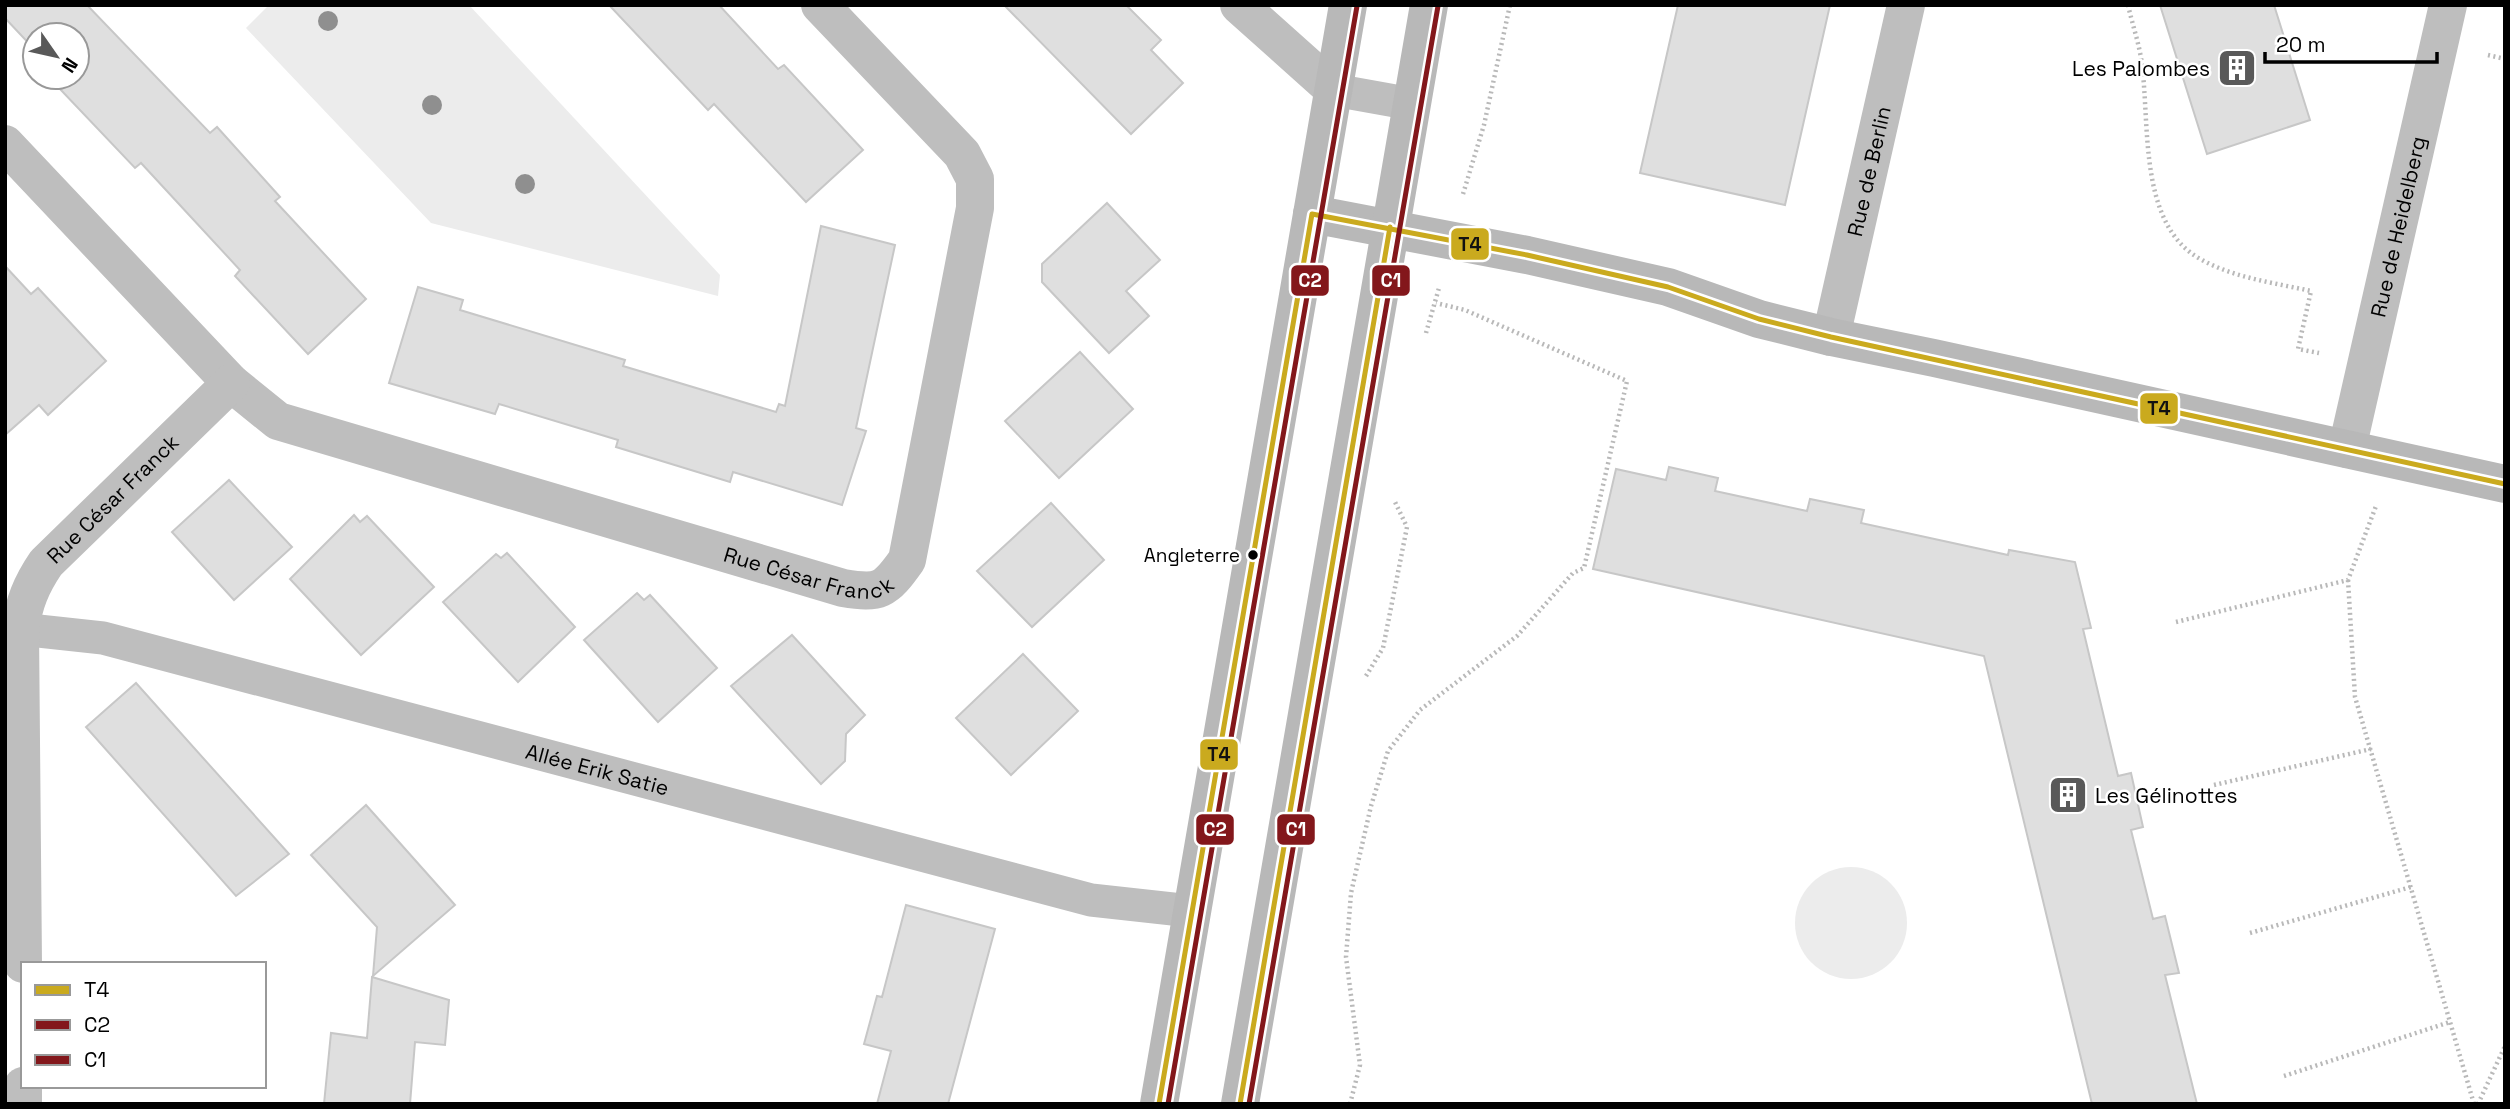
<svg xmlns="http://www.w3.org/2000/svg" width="2510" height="1109" font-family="'Space Grotesk',sans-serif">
	<rect width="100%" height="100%" fill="#fff"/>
	<!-- green -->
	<g fill="#ececec">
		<polygon points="269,5 469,5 720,275 718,296 431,223 246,28"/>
		<circle cx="1851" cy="923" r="56"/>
	</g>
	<!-- building -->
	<g fill="#dfdfdf" stroke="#c7c7c7" stroke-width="2">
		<polygon points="5,5 87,5 210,133 217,127 280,197 275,201 366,299 308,354 235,276 240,270 190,216 141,163 135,168 59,88 65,82 60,77 77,77 77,35 35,35 35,50 5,18"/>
		<polygon points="609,5 719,5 778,69 784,65 863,150 806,202 714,104 708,110"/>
		<polygon points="1004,5 1126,5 1161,40 1151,50 1183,83 1131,134"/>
		<polygon points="1678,5 1830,5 1785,205 1640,173"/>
		<polygon points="2160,5 2274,5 2310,120 2207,154"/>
		<polygon points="1107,203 1160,260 1126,291 1149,316 1109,353 1042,282 1042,264"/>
		<polygon points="821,226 895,245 856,428 866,431 842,505 733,472 730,482 616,447 618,440 499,404 495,414 389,383 418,287 463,300 460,310 625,360 623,366 776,412 779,404 785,406"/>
		<polygon points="5,266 31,294 38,288 106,361 48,415 39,405 5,435"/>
		<polygon points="1080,352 1133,409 1059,478 1005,421"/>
		<polygon points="1669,467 1718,478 1715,491 1807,511 1810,499 1864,510 1861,523 2008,555 2009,550 2075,562 2091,628 2083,629 2118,776 2131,773 2143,827 2131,830 2153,919 2165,916 2179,973 2165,975 2197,1104 2092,1104 1984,656 1593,569 1616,469 1666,480"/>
		<polygon points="229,480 292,547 234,600 172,532"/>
		<polygon points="1051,503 1104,560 1032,627 977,571"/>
		<polygon points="354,515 360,522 367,516 434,587 361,655 290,579"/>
		<polygon points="507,553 575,627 518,682 443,602 496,554 501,558"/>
		<polygon points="637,593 644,600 650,595 717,668 658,722 584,640"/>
		<polygon points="792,635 865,715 846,734 845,761 821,784 731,686"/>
		<polygon points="1023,654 1078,711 1011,775 956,718"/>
		<polygon points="136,683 289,854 236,896 86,727"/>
		<polygon points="366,805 455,905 373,976 377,927 311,855"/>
		<polygon points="906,905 995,929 948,1104 877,1104 891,1051 864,1044 877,996 882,997"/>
		<polygon points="372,977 449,1000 445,1045 415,1042 410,1104 324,1104 331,1033 367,1038"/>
	</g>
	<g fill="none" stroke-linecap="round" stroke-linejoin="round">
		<!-- path -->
		<g stroke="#b9b9b9" stroke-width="4.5" stroke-dasharray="2 3.5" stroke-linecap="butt">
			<path d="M2128,5C2132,23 2138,40 2141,58C2151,120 2136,225 2202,260C2235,278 2275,283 2311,291L2298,349L2319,353"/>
			<polyline points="2488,55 2505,59"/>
			<polyline points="1463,194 1484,125 1510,5"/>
			<polyline points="1426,333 1439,288"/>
			<polyline points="2348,580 2355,697 2474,1104"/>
			<polyline points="2176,622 2348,580 2376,506"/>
			<polyline points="1366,676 1383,648 1407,527 1395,502"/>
			<polyline points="2214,785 2371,749"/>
			<polyline points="2250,933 2411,887"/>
			<polyline points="2284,1076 2450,1022"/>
			<polyline points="1350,1104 1360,1065 1346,957 1351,893 1371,806 1388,751 1420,710 1517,636 1573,573 1584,568 1627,381 1465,310 1436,303"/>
			<polyline points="2478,1104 2505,1046"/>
		</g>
		<!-- lane -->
		<g stroke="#bebebe" stroke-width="33">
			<polyline points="1334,90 1412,104"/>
			<path id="s1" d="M20,629L103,638L1091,900L1191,911"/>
		</g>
		<!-- street -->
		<g stroke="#bebebe" stroke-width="38">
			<polyline points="1239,5 1334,90"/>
			<path id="s2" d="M5,144L231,383L278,421L843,588C880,594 885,591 907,560L975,208V179L962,154L820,5"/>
			<path id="s3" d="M1831,337L1906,5"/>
			<path id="s4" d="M2347,449L2448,5"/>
			<path id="s5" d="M23,964L20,629C24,603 31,585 46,563L231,383"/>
			<polyline points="23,1086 23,1104"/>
		</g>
		<!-- secondary -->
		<g stroke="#b8b8b8" stroke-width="38">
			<polyline points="1312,214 1527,255 1668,287 1759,319 1831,337 1934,358 2505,484"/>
			<polyline points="1159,1104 1348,5"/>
			<polyline points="1240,1104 1429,5"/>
		</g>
		<!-- bus-1 casing -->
		<g stroke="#fff" stroke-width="10">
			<g id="bus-1">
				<polyline points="1159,1104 1312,214 1527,255 1668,287 1759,319 1831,337 2505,484"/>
				<polyline points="1240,1104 1390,227"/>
			</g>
		</g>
		<!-- bus-2 casing -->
		<g stroke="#fff" stroke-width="10">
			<polyline id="bus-2" points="1168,1104 1357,6"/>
		</g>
		<!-- bus-3 casing -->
		<g stroke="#fff" stroke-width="10">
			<polyline id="bus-3" points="1249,1104 1438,6"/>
		</g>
		<!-- bus-1 -->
		<use href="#bus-1" stroke="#caaa1e" stroke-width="5"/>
		<!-- bus-2 -->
		<use href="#bus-2" stroke="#83171b" stroke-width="5"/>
		<!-- bus-3 -->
		<use href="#bus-3" stroke="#83171b" stroke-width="5"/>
	</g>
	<!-- trees -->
	<g fill="#8f8f8f">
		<circle cx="328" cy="21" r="10"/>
		<circle cx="432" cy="105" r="10"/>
		<circle cx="525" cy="184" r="10"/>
	</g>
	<!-- icons -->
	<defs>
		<g id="building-square" transform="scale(2.0125)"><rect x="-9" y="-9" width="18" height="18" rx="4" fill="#595959" stroke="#fff"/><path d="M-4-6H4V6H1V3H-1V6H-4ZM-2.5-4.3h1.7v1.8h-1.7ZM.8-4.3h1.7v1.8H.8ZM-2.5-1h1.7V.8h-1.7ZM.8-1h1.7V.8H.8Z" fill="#fff"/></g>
	</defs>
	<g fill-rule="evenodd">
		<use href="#building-square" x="2237" y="68"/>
		<use href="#building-square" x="2068" y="795"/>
	</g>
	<!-- markers -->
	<circle fill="#000" stroke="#fff" stroke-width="2.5" cx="1253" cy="555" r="6"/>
	<g text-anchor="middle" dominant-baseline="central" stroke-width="5" stroke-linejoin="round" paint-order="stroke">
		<!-- bus labels -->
		<g font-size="19" fill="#000" stroke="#fff" text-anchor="end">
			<text x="1240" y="555">Angleterre</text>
		</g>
		<!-- poi labels -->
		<g font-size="21" fill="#000" stroke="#fff" text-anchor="end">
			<text x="2210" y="68">Les Palombes</text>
			<text x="2095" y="795" text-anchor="start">Les Gélinottes</text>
		</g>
		<!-- street labels -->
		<g font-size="21" fill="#000" stroke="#fff">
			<text stroke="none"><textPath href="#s3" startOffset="170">Rue de Berlin</textPath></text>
			<text stroke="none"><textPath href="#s4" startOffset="228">Rue de Heidelberg</textPath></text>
			<text stroke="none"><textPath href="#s5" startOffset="499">Rue César Franck</textPath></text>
			<text stroke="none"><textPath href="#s2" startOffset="942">Rue César Franck</textPath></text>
			<text stroke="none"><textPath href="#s1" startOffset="595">Allée Erik Satie</textPath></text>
		</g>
	</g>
	<g stroke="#fff" stroke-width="2.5">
		<rect x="1450" y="227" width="40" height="34" rx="7" fill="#caaa1e"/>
		<rect x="1290" y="264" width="40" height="33" rx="7" fill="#83171b"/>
		<rect x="1371" y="264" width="40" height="33" rx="7" fill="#83171b"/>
		<rect x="2139" y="392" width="40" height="33" rx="7" fill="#caaa1e"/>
		<rect x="1199" y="738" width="40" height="33" rx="7" fill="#caaa1e"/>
		<rect x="1195" y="813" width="40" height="33" rx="7" fill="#83171b"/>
		<rect x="1276" y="813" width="40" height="33" rx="7" fill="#83171b"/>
	</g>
	<g font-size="19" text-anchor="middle" font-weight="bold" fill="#fff">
		<text x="1310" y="287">C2</text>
		<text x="1391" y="287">C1</text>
		<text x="1215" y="836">C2</text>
		<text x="1296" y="836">C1</text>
	</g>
	<g font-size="19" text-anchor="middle" font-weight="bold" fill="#111">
		<text x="1470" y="251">T4</text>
		<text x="2159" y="415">T4</text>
		<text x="1219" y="761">T4</text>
	</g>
	<!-- border -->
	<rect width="2510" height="1109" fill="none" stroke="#000000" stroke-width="14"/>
	<!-- legend -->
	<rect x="21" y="962" width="245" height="126" fill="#ffffff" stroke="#999999" stroke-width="2"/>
	<rect x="35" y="985" width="35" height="10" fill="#caaa1e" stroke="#999999" stroke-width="2"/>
	<text x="84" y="997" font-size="21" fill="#000000">T4</text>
	<rect x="35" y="1020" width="35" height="10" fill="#83171b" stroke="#999999" stroke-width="2"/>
	<text x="84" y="1032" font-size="21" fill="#000000">C2</text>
	<rect x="35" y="1055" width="35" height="10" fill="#83171b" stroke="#999999" stroke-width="2"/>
	<text x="84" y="1067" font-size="21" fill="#000000">C1</text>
	<!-- north arrow -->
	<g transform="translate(56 56) rotate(124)"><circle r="33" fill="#ffffff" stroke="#999999" stroke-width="2"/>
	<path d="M0-5L12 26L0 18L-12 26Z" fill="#595959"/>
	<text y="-10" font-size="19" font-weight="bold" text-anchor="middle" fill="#000000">N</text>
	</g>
	<!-- scale -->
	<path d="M2265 52v10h172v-10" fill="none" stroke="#000000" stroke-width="3.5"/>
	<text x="2276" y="52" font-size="21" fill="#000000" stroke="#ffffff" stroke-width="5" paint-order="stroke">20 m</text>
</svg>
